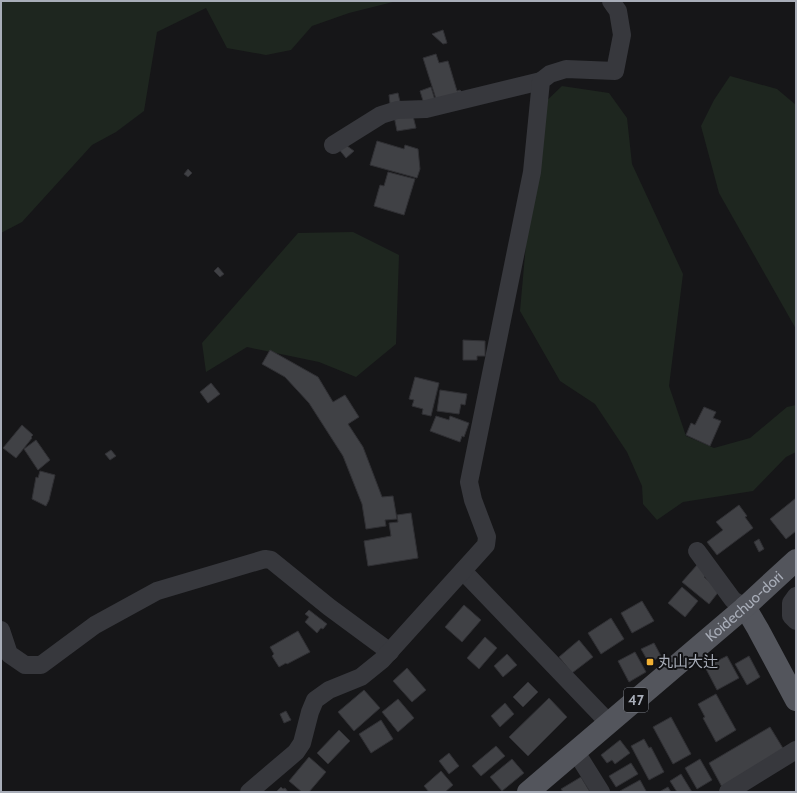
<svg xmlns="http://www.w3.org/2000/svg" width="797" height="793" font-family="Cabin,'Noto Sans JP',sans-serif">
	<rect width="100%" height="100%" fill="#161618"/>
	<!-- green -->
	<g fill="#1e261f">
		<polygon points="1,1 397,1 349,13 312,26 291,50 266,55 227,48 206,8 157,32 144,111 116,132 92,145 22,222 1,233"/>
		<polygon points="730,76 777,89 796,105 796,329 719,193 701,126 714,100"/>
		<polygon points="562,86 609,93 627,118 632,164 683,274 669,386 686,436 714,448 750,438 787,407 796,405 796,452 786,457 753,491 683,502 657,520 643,504 642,486 627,452 595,404 560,381 520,311 538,109"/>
		<polygon points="353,232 399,255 396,344 356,377 319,362 247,347 206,372 202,343 298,233"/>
	</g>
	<!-- building -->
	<g fill="#404145" stroke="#303034">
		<polygon points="443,30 447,43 443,44 432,34"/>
		<polygon points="436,54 439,63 448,61 457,91 460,90 465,95 437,102 423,58"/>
		<polygon points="431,87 435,100 424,104 420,91"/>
		<polygon points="398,93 400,102 390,104 389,95"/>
		<polygon points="412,112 416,128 397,131 394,116"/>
		<polygon points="377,141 404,149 405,145 418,149 420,169 417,178 370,165"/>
		<polygon points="343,143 354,151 346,158 338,148"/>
		<polygon points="188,169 192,173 188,177 184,174"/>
		<polygon points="388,172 415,179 404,215 374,206 380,185 384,186"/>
		<polygon points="218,267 224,274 220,277 214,271"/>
		<polygon points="463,340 485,341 485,356 477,356 477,360 463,360"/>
		<polygon points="270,350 318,377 333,402 345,395 359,417 348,424 363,447 382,497 393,496 397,519 385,520 386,526 366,529 362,504 343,456 309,403 285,377 262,364"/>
		<polygon points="415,377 439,383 431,416 422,414 423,409 412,406 414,400 409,399"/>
		<polygon points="211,383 220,394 208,403 200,392"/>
		<polygon points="440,390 467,394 465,405 461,404 459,414 437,411"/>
		<polygon points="704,407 716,412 713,418 721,421 710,446 686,435 691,423 695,425"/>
		<polygon points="436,416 449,420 450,416 469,423 464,437 462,436 460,442 430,431"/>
		<polygon points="22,425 33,435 31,437 32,438 16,458 3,448"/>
		<polygon points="36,440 50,460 38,470 24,449"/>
		<polygon points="111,450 116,456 110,460 105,454"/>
		<polygon points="40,471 55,475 49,500 46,506 32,499 36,477 38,478"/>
		<polygon points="796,498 796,531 786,539 770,519"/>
		<polygon points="739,505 747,516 745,517 753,528 717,555 707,542 723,530 716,522"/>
		<polygon points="411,513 418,558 368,566 364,541 391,536 389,523 398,522 397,515"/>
		<polygon points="759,539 764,549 759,552 754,542"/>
		<polygon points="697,565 707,574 704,577 720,590 709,604 682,582"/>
		<polygon points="682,587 698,601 685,617 668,603"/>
		<polygon points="642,601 654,621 632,633 621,613"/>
		<polygon points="464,605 481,620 462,642 445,627"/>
		<polygon points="309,610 327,624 323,629 321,628 317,633 305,622 309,617 305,614"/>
		<polygon points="611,618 624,639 601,654 588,633"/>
		<polygon points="298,631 310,652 287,664 286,663 279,667 272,656 274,654 270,647"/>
		<polygon points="485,637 497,648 479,669 467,658"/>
		<polygon points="579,640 593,657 572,673 559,657"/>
		<polygon points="654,643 661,656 649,663 641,649"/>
		<polygon points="635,652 646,672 629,682 618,661"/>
		<polygon points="507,654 517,665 503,677 494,666"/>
		<polygon points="727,656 739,678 717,690 705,667"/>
		<polygon points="749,656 760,677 747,685 735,664"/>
		<polygon points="407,668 426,690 412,702 393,681"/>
		<polygon points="528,682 538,692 523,707 513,697"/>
		<polygon points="364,690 380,708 354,731 338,712"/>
		<polygon points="716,694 736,730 716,742 703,718 705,717 698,704"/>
		<polygon points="549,698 567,717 528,756 509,737"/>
		<polygon points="398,699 414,718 398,732 382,712"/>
		<polygon points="505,703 514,714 500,727 491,716"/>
		<polygon points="286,711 291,720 284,723 280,714"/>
		<polygon points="671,717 691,754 673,764 653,727"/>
		<polygon points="381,720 393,739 371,753 359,734"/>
		<polygon points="770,727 784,750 722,787 709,763"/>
		<polygon points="339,730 350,741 328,764 317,753"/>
		<polygon points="644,739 649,748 651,747 664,772 649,780 631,746"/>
		<polygon points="620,740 630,753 615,764 612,760 607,763 601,755"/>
		<polygon points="496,746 505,756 481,776 472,766"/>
		<polygon points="449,753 459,766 449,774 439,761"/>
		<polygon points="309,757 326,772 309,792 302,792 289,781"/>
		<polygon points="512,759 524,773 502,791 490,777"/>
		<polygon points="700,759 712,780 697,789 685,768"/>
		<polygon points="631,763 638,774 616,787 609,776"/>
		<polygon points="441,771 453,785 445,792 429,792 424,786"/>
		<polygon points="681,774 692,792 677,792 670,781"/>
		<polygon points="581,777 590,792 563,792 561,789"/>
		<polygon points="640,780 646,791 643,792 621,792 620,791"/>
		<polygon points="281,787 283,789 285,788 288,792 278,792 277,791"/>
		<polygon points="668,787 671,792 659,792"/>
	</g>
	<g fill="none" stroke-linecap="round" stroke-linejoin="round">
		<!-- minor -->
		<g stroke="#37383d" stroke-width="18">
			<polyline points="333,145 381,115 397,110 426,109 541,81"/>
			<polyline points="697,551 733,600 745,607"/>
			<polyline points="463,571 609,723"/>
			<polyline points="796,596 791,603 791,616 796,621"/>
			<polyline points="1,630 9,654 25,665 41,665 95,625 157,591 265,559 271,560 329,607 390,652"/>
			<polyline points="576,752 601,792"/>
			<polyline points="249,792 296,752 302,743 310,712 315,700 329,690 361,677 382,660 486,545 487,537 473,500 469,482 532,172 541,81 550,74 566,69 615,71 622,35 618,11 611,1"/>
			<polyline points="728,792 796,750"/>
		</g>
		<!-- major -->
		<g stroke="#53555c" stroke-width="22">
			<polyline points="745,607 758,629 796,700"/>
			<path id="s1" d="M528,792L745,607L796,560"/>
		</g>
	</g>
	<!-- markers -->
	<rect fill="#f2b134" stroke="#111113" stroke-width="1.5" x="646" y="658" width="8" height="8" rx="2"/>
	<g text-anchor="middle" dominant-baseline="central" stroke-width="4" stroke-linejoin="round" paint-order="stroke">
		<!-- shield labels -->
		<rect fill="#111113" stroke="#7b7e86" stroke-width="1" x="624" y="688" width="24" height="24" rx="3"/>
		<g font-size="14" font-weight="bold" fill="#a8adb8">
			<text x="636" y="700">47</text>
		</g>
		<!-- street labels -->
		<g font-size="15" fill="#a8adb8" stroke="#111113">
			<text stroke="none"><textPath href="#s1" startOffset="285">Koidechuo-dori</textPath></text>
		</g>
		<!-- poi labels -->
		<g font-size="15" fill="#a8adb8" stroke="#111113" text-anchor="start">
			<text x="658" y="662">丸山大辻</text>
		</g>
	</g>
	<!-- border -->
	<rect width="797" height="793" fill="none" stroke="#a8adb8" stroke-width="4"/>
</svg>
